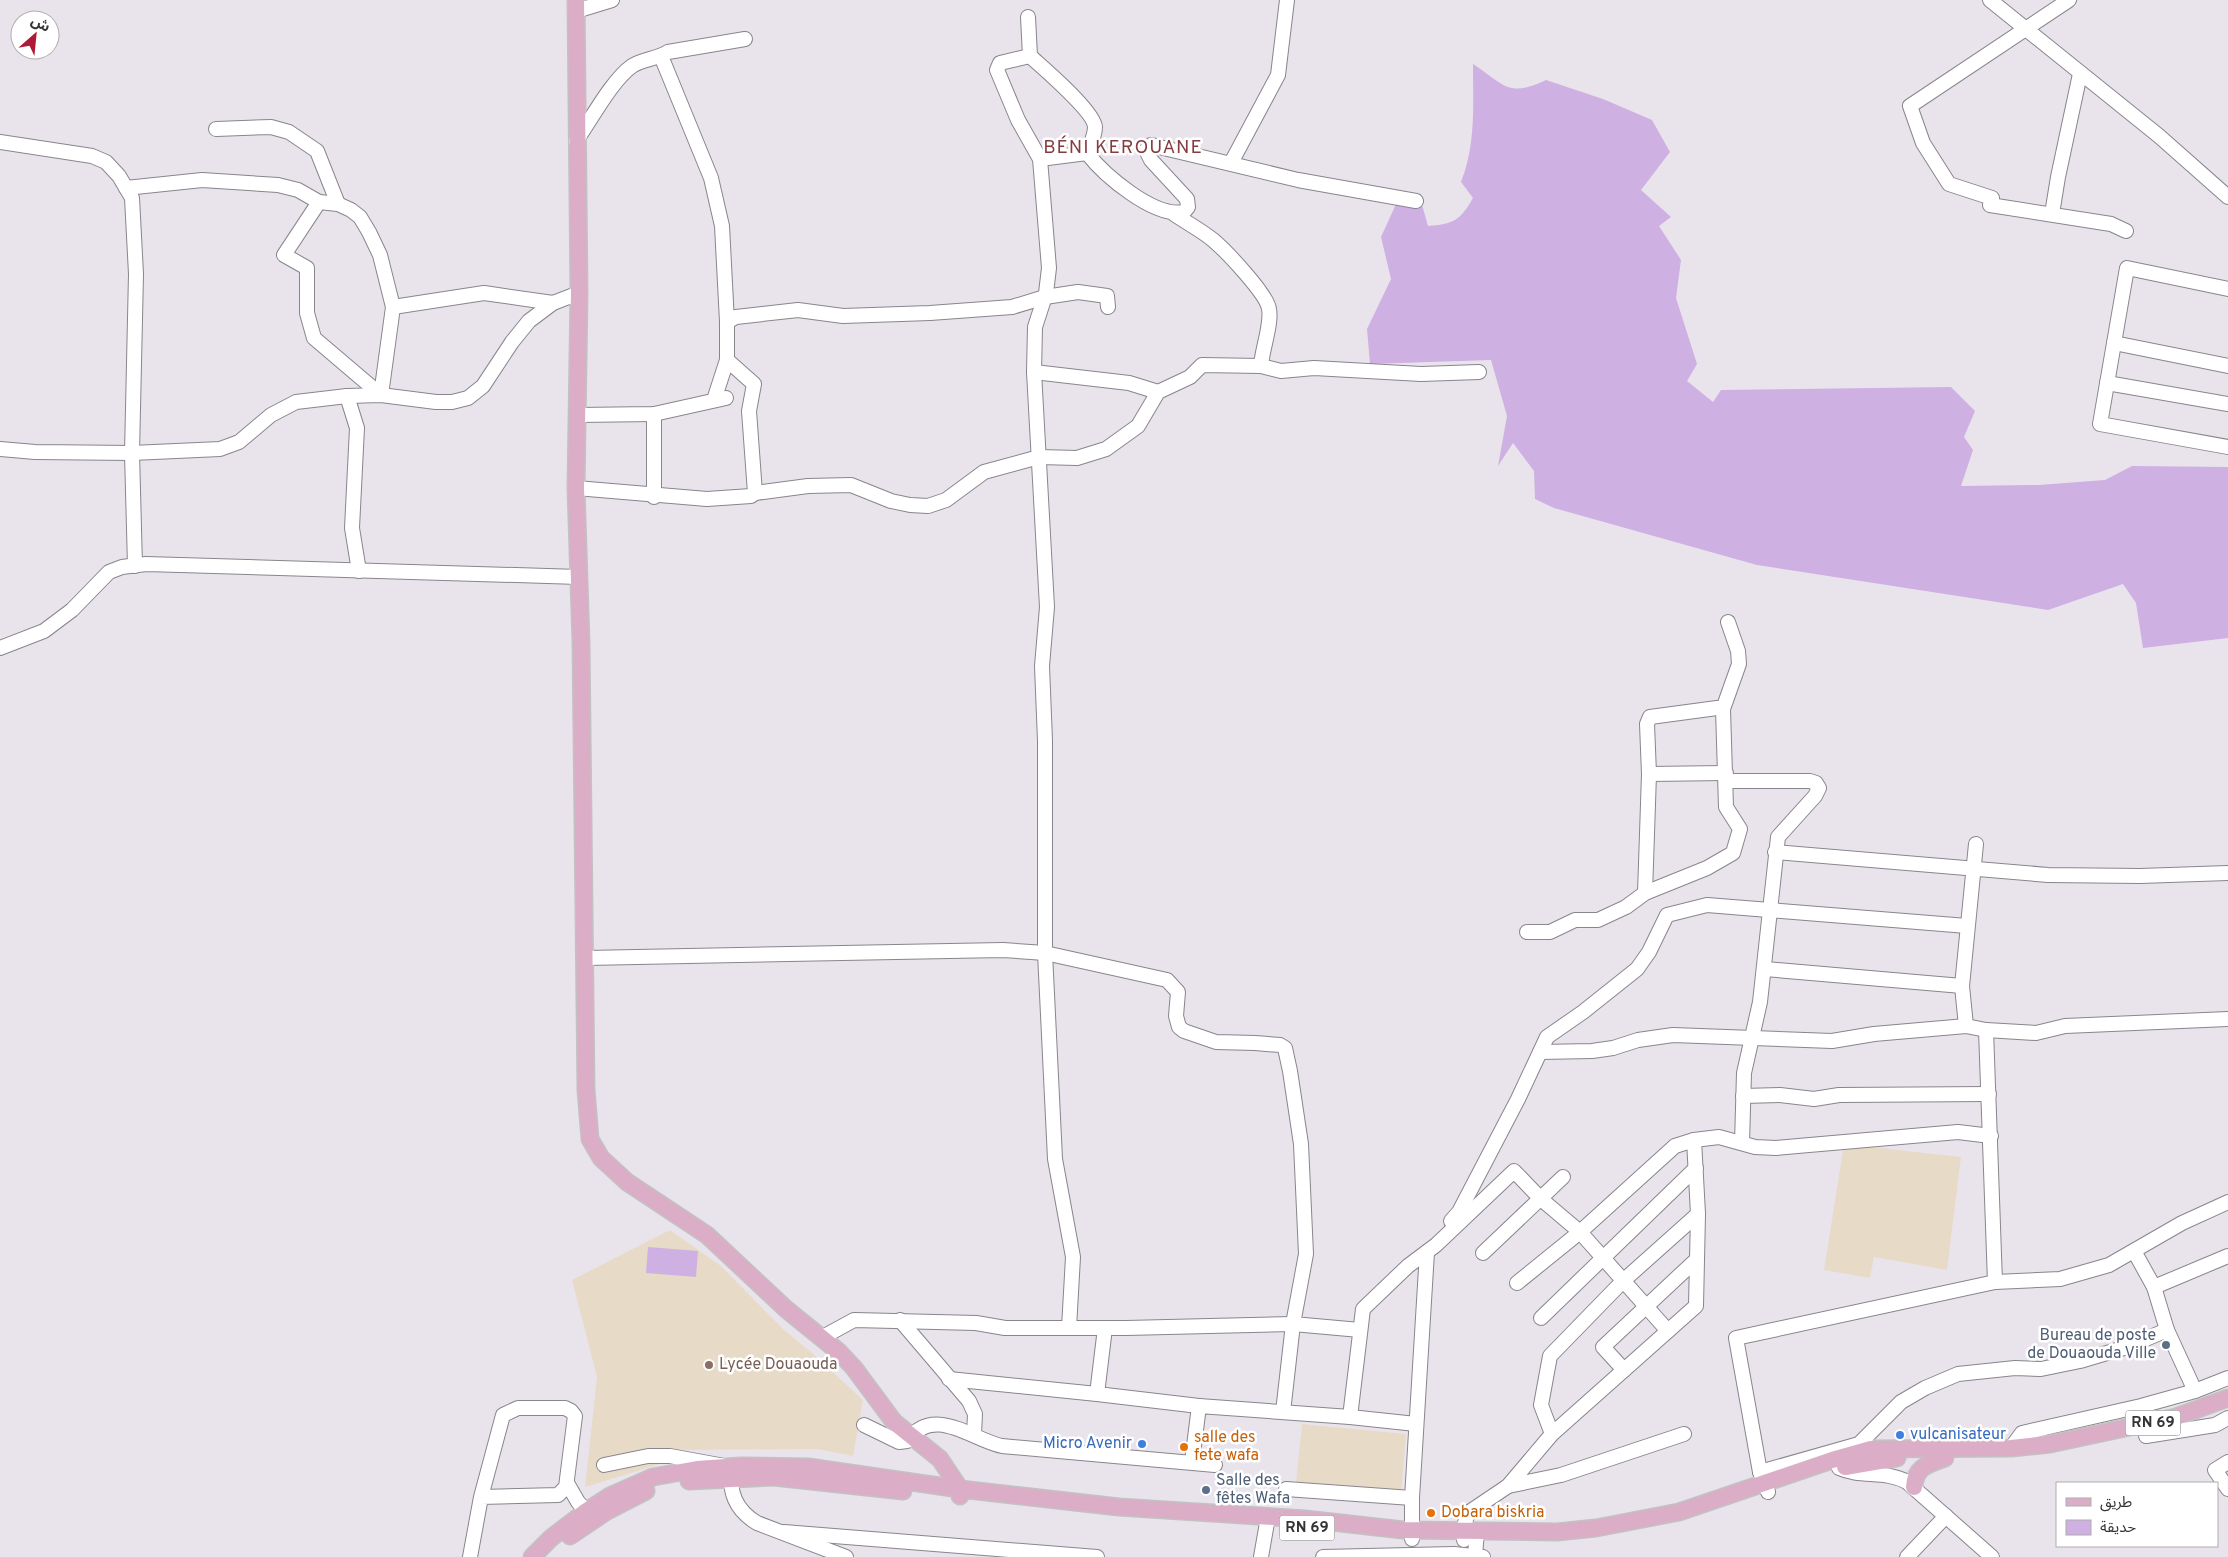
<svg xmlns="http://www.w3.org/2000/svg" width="2228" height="1557" font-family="Overpass,'Noto Sans Arabic',sans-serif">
	<rect width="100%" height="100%" fill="#e9e4ec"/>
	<!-- education -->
	<g fill="#e7dbc7">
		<polygon points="1844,1144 1961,1157 1947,1270 1874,1257 1870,1278 1824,1270"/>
		<polygon points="670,1230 721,1266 783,1329 812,1353 863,1400 853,1456 817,1449 671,1450 670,1461 585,1487 597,1377 572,1280"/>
		<polygon points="1302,1424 1406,1434 1401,1493 1296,1483"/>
	</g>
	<!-- green -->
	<g fill="#ceb0e3">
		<path d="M1473,64C1505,85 1508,98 1546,80L1603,99L1652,120L1670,152L1641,190L1671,217L1659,226L1681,260L1676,298L1697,364L1687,381L1713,402L1721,390L1951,387L1975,411L1964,437L1973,450L1961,486L2039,485L2105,480L2132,466L2228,467V638L2143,648L2136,603L2123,584L2048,610L1757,565L1554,508L1535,499L1534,471L1513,443L1498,466L1507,416L1491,360L1370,364L1367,329L1391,279L1381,237L1397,202L1422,205L1428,226C1453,224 1460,221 1473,198L1461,182C1476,145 1473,105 1473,64Z"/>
		<polygon points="648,1247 698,1251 696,1277 646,1273"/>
	</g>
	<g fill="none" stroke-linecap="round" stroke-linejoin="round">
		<!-- minor casing -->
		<g stroke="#89858c" stroke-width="16">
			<g id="minor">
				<polyline points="1990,0 2159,136 2228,197"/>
				<polyline points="2069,0 1910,106 1923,143 1949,184 1992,198 1990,205 2111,224 2126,231"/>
				<polyline points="576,11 612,0"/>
				<path d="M1028,17L1030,56C1043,68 1094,111 1095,127C1095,136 1090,145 1087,153C1104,175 1154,218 1184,212L1188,207L1187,199L1151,160L1146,150L1151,145L1298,180L1416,201"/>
				<polyline points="661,56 711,178 722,226 727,322"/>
				<polyline points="1030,56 1000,63 997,70 1018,120 1040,159 1049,268 1046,293 1035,327 1034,372 1047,607 1042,666 1045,741 1045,953 1055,1159 1073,1257 1069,1328"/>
				<polyline points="216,129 271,127 289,132 317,151 338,204"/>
				<path d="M576,141C591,120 612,80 632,66C642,59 657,59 668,52L745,39"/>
				<polyline points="0,142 92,156 106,162 119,176 132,198 136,274 132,453 135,566"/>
				<polyline points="1040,159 1087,153"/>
				<polyline points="1231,163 1278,75 1287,0"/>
				<polyline points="126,188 202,180 278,185 298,190 319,202 338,204 351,210 360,217 369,232 380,255 393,307 381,395"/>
				<polyline points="319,202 284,255 307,268 307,313 314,338 381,395"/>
				<path d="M1174,214C1187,223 1201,230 1213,240C1226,251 1267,294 1269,309C1272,324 1262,349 1261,366"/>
				<polyline points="2052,214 2058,177 2080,74"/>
				<polyline points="2228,289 2127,268 2100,424 2228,447"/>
				<polyline points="393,307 484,293 553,303"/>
				<polyline points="2114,343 2228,366"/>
				<polyline points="1034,372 1129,383 1158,392"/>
				<polyline points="2107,383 2228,404"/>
				<polyline points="347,396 357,428 352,528 359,571"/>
				<polyline points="714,400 727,360"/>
				<polyline points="654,414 654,497"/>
				<polyline points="578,415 654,414 726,398"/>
				<polyline points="0,449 35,452 132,453 220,449 239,442 271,415 296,402 347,396 381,395 436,402 452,402 468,398 483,386 512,342 529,321 553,303 579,293"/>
				<polyline points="576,488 707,499 751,496 755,493 808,486 851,485 891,501 910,505 928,506 946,500 984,472 1039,457 1077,458 1106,449 1138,426 1158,392 1190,377 1202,365 1261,366 1281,371 1314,368 1421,374 1479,372"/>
				<polyline points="755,493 749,411 754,384 727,360 727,322 736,317 798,310 843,316 930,313 1012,307 1045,297 1078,292 1107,296 1108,307"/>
				<polyline points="0,648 44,631 72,610 109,572 122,567 146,564 579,577"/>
				<polyline points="1649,774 1726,773"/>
				<polyline points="1726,781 1810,781 1816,783 1819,788 1815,796 1778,837 1760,1002 1744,1073 1742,1143"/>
				<polyline points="1775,852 2048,875 2140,876 2228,873"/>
				<polyline points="1645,893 1649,774 1647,724 1650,717 1717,708 1723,709"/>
				<polyline points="1527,932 1550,932 1575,920 1598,920 1626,907 1645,893 1707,868 1733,853 1740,829 1726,807 1723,709 1739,664 1738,651 1728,622"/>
				<polyline points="586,958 1003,950 1045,953 1167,980 1178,992 1176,1016 1179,1027 1184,1031 1216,1042 1255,1043 1280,1045 1285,1048 1290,1071 1301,1144 1306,1254 1293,1324 1360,1330"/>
				<polyline points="1765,969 1962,986"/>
				<polyline points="1966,1026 1962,986 1976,844"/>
				<polyline points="1540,1052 1592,1051 1613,1048 1638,1040 1673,1035 1832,1041 1874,1034 1966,1026 1986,1030 2036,1033 2065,1026 2228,1019"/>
				<polyline points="1743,1096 1780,1095 1814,1099 1839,1095 1989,1094"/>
				<polyline points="1451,1221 1459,1212 1518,1099 1547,1037 1583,1012 1637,969 1649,952 1667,915 1707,905 1967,926"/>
				<polyline points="2134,1251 2154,1287 2167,1330 2195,1391"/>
				<polyline points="1483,1253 1563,1177"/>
				<polyline points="1995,1282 2060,1279 2109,1265 2182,1223 2228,1202"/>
				<polyline points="1517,1283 1580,1232 1675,1146 1694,1140"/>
				<polyline points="2154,1287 2228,1256"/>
				<polyline points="1541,1318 1696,1168"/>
				<polyline points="900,1320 969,1401 975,1414 974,1434"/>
				<polyline points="821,1338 854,1320 976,1323 1005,1328 1126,1328 1293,1324 1283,1412"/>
				<polyline points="1624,1370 1603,1347 1696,1260"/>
				<polyline points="949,1379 1097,1394 1105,1328"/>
				<polyline points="1097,1394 1199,1406"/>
				<polyline points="1350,1417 1416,1424"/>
				<path d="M864,1425L899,1442L907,1441C934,1404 972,1440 1002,1446L1215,1465"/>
				<polyline points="1552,1434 1541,1405 1550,1356 1623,1281 1698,1214"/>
				<polyline points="2146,1436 2215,1425 2228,1418"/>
				<polyline points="2011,1448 2022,1433 2141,1406 2195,1391 2228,1378"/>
				<polyline points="1192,1462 1199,1406 1350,1417 1363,1309 1408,1266 1436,1245 1514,1171 1541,1199 1580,1232 1668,1331"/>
				<polyline points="2228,1462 2215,1470 2228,1489"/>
				<path d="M604,1465L648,1456H670L730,1467C730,1492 734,1509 757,1523L846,1557"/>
				<path d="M1839,1468C1861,1478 1885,1470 1907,1482L1992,1557"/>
				<polyline points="1760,1472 1859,1444 1901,1402 1925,1388 1958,1374 2015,1368 2041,1369 2080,1361 2127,1347 2167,1330"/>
				<polyline points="567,1483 578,1502 593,1519"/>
				<polyline points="1508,1486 1561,1475 1684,1434"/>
				<polyline points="1286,1489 1412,1498"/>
				<polyline points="1768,1492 1760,1472 1736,1338 1995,1282 1986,1030"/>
				<polyline points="784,1532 1097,1557"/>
				<polyline points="1412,1539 1412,1498 1427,1252"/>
				<polyline points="1464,1540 1464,1526 1468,1513 1508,1486 1552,1434 1696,1306 1698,1214 1694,1140 1719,1137 1755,1147 1776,1148 1958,1132 1991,1136"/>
				<polyline points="1475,1555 1477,1532"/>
				<polyline points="470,1557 481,1497 503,1415 518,1408 565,1408 571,1411 575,1416 566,1487 558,1495 481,1497"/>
				<polyline points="1261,1557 1268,1517"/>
				<polyline points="1323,1557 1454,1554 1483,1557"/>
				<polyline points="1907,1557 1946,1516"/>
			</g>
		</g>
		<!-- major casing -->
		<g stroke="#c2c2c3" stroke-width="19">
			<g id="major">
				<polyline points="576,0 579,293 576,488 581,643 586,1090 590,1139 601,1158 627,1182 707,1235 786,1309 839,1352 854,1368 894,1422 940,1459 960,1489 960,1496"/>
				<polyline points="1845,1467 1897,1458"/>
				<polyline points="689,1481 774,1477 903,1491"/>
				<path d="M1914,1487C1915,1467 1928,1464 1945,1458"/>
				<polyline points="570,1536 607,1511 646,1491"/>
				<polyline points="532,1557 551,1538 585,1512 610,1496 653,1477 697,1469 741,1466 808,1467 960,1489 1119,1507 1305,1519 1403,1530 1557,1532 1596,1528 1679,1512 1832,1460 1871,1449 2011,1448 2050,1444 2176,1417 2228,1398"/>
			</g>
		</g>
		<!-- minor -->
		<use href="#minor" stroke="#fff" stroke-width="14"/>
		<!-- major -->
		<use href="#major" stroke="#dcadc6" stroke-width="16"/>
	</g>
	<!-- markers -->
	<g fill="#5c6f8a" stroke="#fff" stroke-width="2">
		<circle cx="2166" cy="1345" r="5"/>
		<circle cx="1206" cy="1490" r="5"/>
	</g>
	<circle fill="#8d6e63" stroke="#fff" stroke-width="2" cx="709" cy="1365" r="5"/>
	<g fill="#3f7fe0" stroke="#fff" stroke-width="2">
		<circle cx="1900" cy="1435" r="5"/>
		<circle cx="1142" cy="1444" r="5"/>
	</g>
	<g fill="#e8710a" stroke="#fff" stroke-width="2">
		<circle cx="1184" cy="1447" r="5"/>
		<circle cx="1431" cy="1513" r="5"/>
	</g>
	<g text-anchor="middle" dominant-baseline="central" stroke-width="5" stroke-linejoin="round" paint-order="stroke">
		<!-- shield labels -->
		<g fill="#fff" stroke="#727072" stroke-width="1">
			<rect x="2125.5" y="1410.5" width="55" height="25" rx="4"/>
			<rect x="1279.5" y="1515.5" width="55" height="25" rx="4"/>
		</g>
		<g font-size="15" font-weight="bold" fill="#353336">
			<text x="2153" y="1423">RN 69</text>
			<text x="1307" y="1528">RN 69</text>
		</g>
		<!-- service labels -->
		<g font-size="16" fill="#4e5e75" stroke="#fff" text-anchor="end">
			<text x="2156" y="1336">Bureau de poste<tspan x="2156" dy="18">de Douaouda Ville</tspan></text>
			<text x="1216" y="1481" text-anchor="start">Salle des<tspan x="1216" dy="18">fêtes Wafa</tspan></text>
		</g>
		<!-- education labels -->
		<g font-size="16" fill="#785e54" stroke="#fff" text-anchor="start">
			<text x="719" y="1365">Lycée Douaouda</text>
		</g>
		<!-- shop labels -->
		<g font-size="16" fill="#366cbe" stroke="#fff" text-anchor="start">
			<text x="1910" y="1435">vulcanisateur</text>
			<text x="1132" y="1444" text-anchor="end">Micro Avenir</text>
		</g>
		<!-- food labels -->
		<g font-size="16" fill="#c56008" stroke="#fff" text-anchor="start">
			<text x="1194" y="1438">salle des<tspan x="1194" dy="18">fete wafa</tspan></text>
			<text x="1441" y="1513">Dobara biskria</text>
		</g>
		<!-- quarter labels -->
		<g font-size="19" letter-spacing="1" fill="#843c40" stroke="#fff">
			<text x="1123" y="148">BÉNI KEROUANE</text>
		</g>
	</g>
	<!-- legend -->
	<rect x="2056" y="1482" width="162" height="65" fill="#ffffff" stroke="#aeadaf"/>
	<rect x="2066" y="1498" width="25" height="8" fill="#dcadc6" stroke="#aeadaf"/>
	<text x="2100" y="1507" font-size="15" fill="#353336">طريق</text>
	<rect x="2066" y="1520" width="25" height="15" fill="#ceb0e3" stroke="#aeadaf"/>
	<text x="2100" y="1532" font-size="15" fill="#353336">حديقة</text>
	<!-- north arrow -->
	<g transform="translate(35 35) rotate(27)"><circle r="24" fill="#ffffff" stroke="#aeadaf"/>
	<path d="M0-4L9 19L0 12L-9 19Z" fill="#ae1a36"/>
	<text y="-8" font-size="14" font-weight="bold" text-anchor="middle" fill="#353336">ش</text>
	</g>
</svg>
